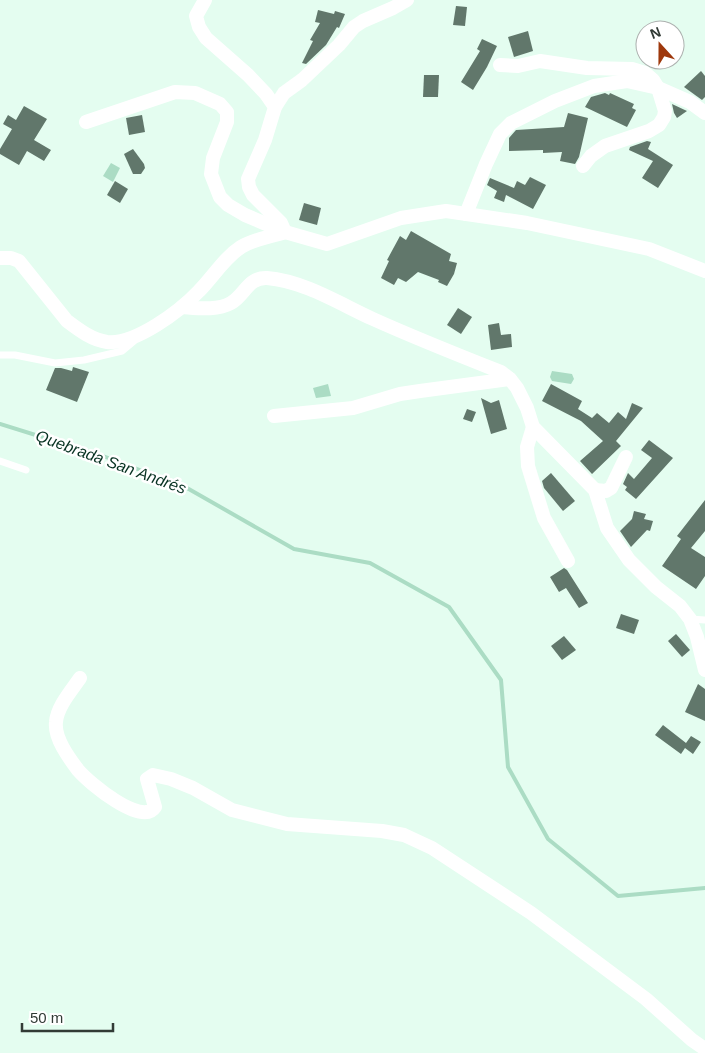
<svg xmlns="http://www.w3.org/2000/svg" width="705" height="1053" font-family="Helvetica,sans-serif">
	<rect width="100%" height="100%" fill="#e4fdf0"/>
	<!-- water -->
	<g fill="#abdcc4">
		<polygon points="111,163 120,168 113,182 103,176"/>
		<polygon points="552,371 572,374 574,379 571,384 552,381 550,377"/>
		<polygon points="328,384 331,396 316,398 313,388"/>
	</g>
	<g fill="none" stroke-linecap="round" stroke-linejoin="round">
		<!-- stream -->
		<polyline stroke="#abdcc4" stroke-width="4" points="0,424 103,456 187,488 294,549 370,563 449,607 501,680 508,767 548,839 618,896 705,888"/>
	</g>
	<!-- building -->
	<g fill="#61776b">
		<polygon points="456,6 467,7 465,26 453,25"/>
		<polygon points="318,10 334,14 335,11 345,14 339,28 337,27 326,45 306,64 302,63 313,41 310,40 320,23 315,22"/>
		<polygon points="528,31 533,51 514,57 508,37"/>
		<polygon points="482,39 497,46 487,67 473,90 461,82 480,51 477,49"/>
		<polygon points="701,71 705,76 705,97 702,100 684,87"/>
		<polygon points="424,75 439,75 438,97 423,97"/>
		<polygon points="605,93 609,95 610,93 634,104 632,108 636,110 627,127 585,107 591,97"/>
		<polygon points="672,104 687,111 677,118 674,113"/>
		<polygon points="24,106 47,119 34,140 51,150 44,161 27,151 19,165 0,154 0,149 12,129 3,124 8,115 16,120"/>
		<polygon points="568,113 588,118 579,157 575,164 560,161 562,152 543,153 543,150 509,151 509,138 516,130 564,127"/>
		<polygon points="142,115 145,132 129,135 126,118"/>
		<polygon points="647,141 651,142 648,149 673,165 658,188 642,178 653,161 629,150 630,147"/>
		<polygon points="133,149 144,164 145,168 141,174 133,174 124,154"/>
		<polygon points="530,177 546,185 533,209 506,195 504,202 494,198 497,191 487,185 490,178 514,188 517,181 525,185"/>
		<polygon points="115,181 128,189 120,203 107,195"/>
		<polygon points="304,203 321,208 317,225 299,220"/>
		<polygon points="411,231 451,254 449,261 457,263 454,274 447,286 438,282 439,280 418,272 406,282 398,278 394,285 381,278 389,261 387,260 400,236 406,240"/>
		<polygon points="458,308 472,317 461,334 447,325"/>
		<polygon points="499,323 501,335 511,334 512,347 491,350 488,325"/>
		<polygon points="73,367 89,372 77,402 46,390 55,368 61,368 72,371"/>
		<polygon points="551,384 582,401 578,409 592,418 597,413 609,423 618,412 626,419 632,403 643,408 616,441 621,446 592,474 580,461 603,441 581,421 542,401"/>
		<polygon points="481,398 491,403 499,400 507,429 491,434"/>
		<polygon points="467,409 476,412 472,422 463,419"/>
		<polygon points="649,440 673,458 636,499 625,490 627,487 623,484 628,473 634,479 652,458 641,450"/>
		<polygon points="551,473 575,501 563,511 544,488 542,481"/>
		<polygon points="705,500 705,531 691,548 705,557 705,576 696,589 662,566 681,539 677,536"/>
		<polygon points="634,511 646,514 644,519 653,521 650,531 647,530 631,547 620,531 632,519"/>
		<polygon points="564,568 567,570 588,603 579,608 566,588 559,592 550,577"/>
		<polygon points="621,614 639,620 634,634 616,628"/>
		<polygon points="676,634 690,650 682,657 668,641"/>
		<polygon points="564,636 576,650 562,660 551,646"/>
		<polygon points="698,684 705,689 705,721 685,712"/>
		<polygon points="663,725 686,743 691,736 701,742 693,754 685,748 681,754 655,735"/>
	</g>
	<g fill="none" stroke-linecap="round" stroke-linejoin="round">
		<!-- service -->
		<g stroke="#fff" stroke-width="7">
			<polyline points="0,355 15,355 55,363 84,360 122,351 134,341"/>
			<polyline points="0,461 26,470"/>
			<polyline points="690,619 705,620"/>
		</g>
		<!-- minor -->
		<g stroke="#fff" stroke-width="14">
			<polyline points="205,0 196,16 199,27 206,38 248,75 266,94 275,107 265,140 248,179 249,187 253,195 281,223 285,232"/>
			<polyline points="500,65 518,66 540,61 587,68 632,69 645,73 653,80 658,88 665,111 664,117 659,125 649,131 605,146 591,156 583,166"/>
			<polyline points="275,107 284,93 302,80 339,45 354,27 363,21 393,8 407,0"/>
			<polyline points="86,122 175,92 195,93 220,104 227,112 227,122 213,158 211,174 220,197 228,205 245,215 285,232 327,244 401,218 446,211 527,223 649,249 705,271"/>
			<polyline points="466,214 486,164 500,134 511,123 555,101 594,86 627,81 658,88 690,102 705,113"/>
			<path d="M0,258H11L19,261L67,321C79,330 92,340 107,342C135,345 180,311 199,291C213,277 224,258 241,247C254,239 270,237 285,232"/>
			<path d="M182,307C197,308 217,311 231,303C245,295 248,277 267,278C304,281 340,304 373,319C415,338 458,355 501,372L510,379L517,388L527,408L533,427L595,490L607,528L629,560L656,587L680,606L690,619L697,637L705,670"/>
			<polyline points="274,416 353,408 400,394 420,391 510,379"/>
			<polyline points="533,427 527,447 528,466 544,518 568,561"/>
			<polyline points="595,490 606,491 611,488 626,457"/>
			<path d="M80,678C71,691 57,707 56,722C54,738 69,758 78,770C89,783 142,827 155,807L147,779L153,775L171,779L193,788L232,810L287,824L382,831L404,835L432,848L531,913L646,999L692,1040L705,1049"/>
		</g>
	</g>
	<g text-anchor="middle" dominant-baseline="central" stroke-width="5" stroke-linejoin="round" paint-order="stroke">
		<!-- water labels -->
		<g font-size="16" font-style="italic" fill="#073222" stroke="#fff">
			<text transform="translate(111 462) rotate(20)">Quebrada San Andrés</text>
		</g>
	</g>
	<!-- north arrow -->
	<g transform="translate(660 45) rotate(339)"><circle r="24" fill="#ffffff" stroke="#adb1af"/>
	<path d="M0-4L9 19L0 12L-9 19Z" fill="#9e380c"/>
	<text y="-8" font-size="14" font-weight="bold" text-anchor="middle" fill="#323b36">N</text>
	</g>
	<!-- scale -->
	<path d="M22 1023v8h91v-8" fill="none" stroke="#323b36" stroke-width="2.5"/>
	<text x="30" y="1023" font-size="15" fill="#323b36" stroke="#ffffff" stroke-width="4" paint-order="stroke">50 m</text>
</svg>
